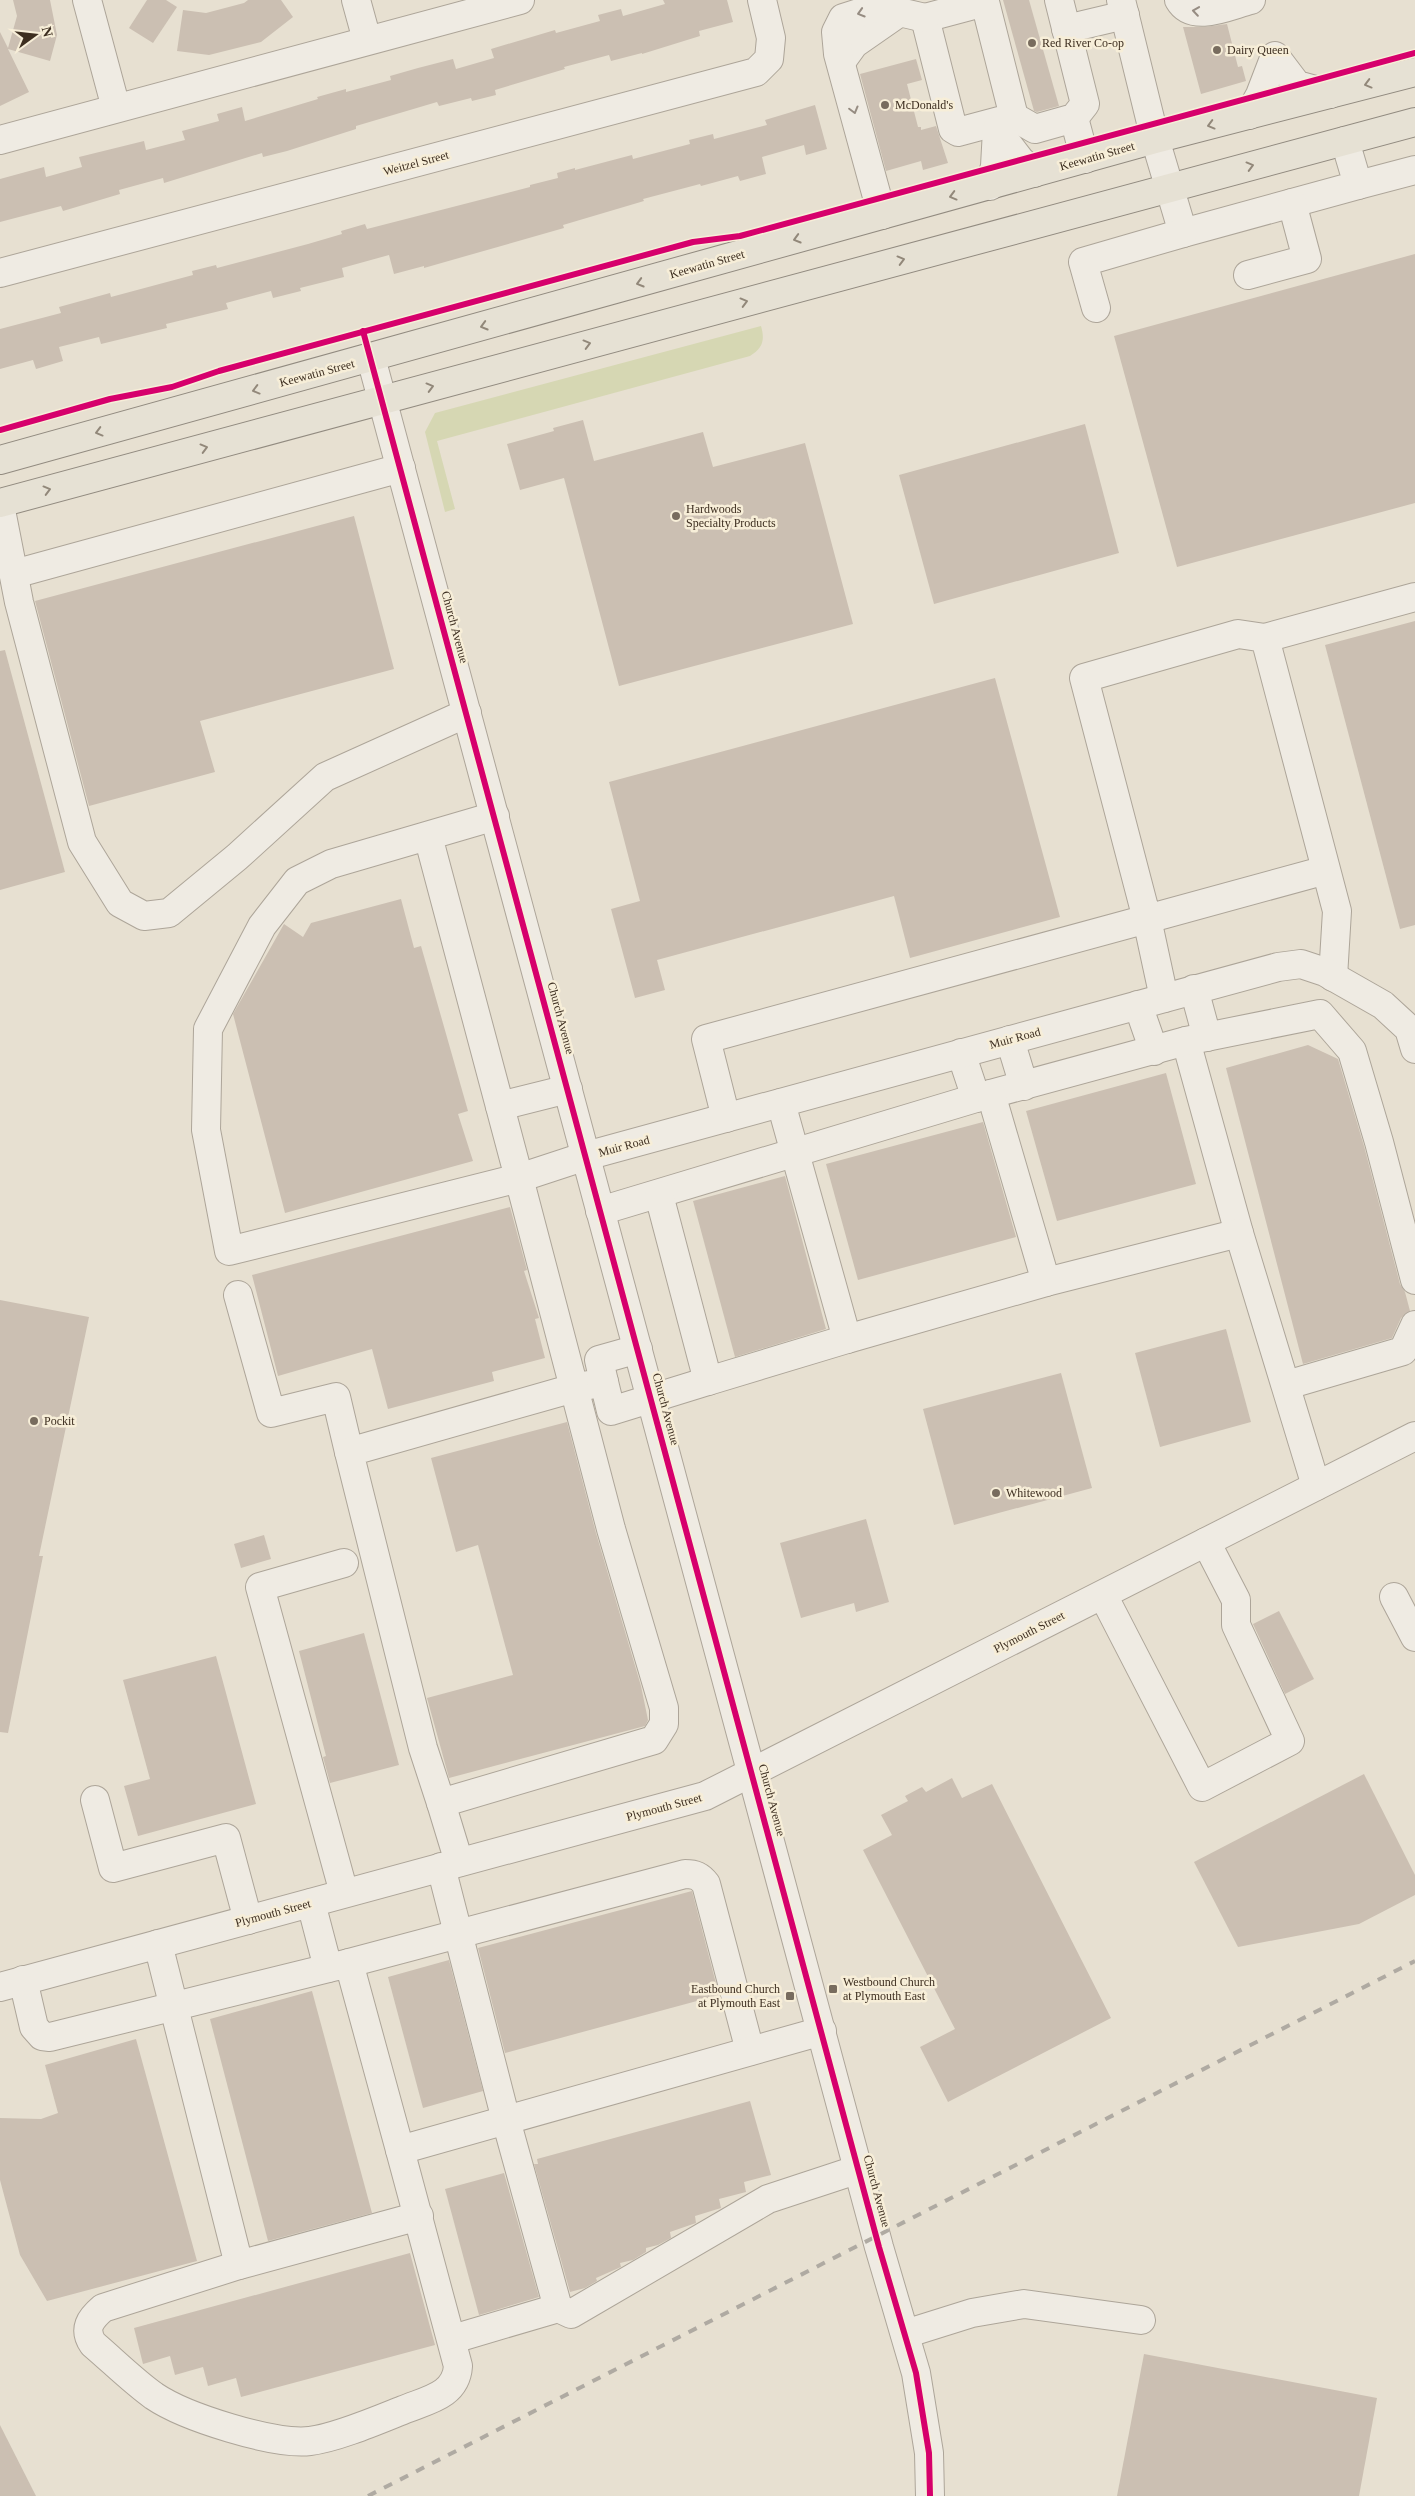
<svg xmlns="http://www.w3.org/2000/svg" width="1415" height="2496" font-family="Georgia,serif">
	<rect width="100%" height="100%" fill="#e7e0d1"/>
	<!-- green -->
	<path fill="#d6d7b3" d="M761,326C765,340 763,348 750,356L437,441L455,509L445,512L425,432L435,413Z"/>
	<!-- building -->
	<g fill="#cbbfb2">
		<polygon points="13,0 50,0 57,35 50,61 8,49 29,92 0,106 0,32 8,48 17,16"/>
		<polygon points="147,0 166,0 177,7 153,43 129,28"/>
		<polygon points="248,0 281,0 293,17 261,42 209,55 177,51 183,10 206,13 244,3"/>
		<polygon points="663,0 727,0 733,22 699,31 700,36 642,54 642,53 611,61 609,55 564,67 565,69 495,90 496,95 472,101 471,98 439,106 437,102 356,126 356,129 287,151 263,157 262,153 164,183 163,178 119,190 120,194 63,211 61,206 0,222 0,179 44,167 46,177 82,167 79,157 144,141 146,150 185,140 182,131 219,121 217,114 242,107 245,121 318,99 317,97 346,89 346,92 391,80 390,76 418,68 453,59 456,69 494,58 491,49 555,30 556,33 600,21 598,15 621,9 623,16 665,4"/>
		<polygon points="1003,0 1029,0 1059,106 1037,112 1034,111"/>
		<polygon points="1227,24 1238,67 1242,66 1246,81 1201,94 1183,27 1204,27"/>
		<polygon points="916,59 922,80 907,84 918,127 921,127 921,130 936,126 948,163 923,170 921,161 886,171 860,74"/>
		<polygon points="815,105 827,149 806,155 804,145 762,157 766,174 740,181 738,176 701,186 700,184 643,199 644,201 563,225 564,228 424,268 424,266 394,274 389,255 342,268 344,277 300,288 301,291 273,298 271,291 226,303 228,309 166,324 167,328 101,344 99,337 59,347 63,361 36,369 33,360 0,369 0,329 61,313 59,307 110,293 111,297 193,275 192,271 216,265 217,268 308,244 342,234 341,231 365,224 367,229 530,187 530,185 558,178 557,173 575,168 575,170 632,155 633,159 690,144 689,140 713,134 714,139 767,125 765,120"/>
		<polygon points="1415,254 1415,503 1177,567 1114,336"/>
		<polygon points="583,420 594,461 703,432 713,467 805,443 853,624 619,686 564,478 520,490 507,444 554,431 553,428"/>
		<polygon points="1085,424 1119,553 934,604 899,475"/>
		<polygon points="354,516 394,669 200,721 215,772 89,806 35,601"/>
		<polygon points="1415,621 1415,925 1400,929 1325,645"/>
		<polygon points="5,650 65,872 0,890 0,651"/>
		<polygon points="995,678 1060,917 910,958 894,896 657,960 665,990 635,998 611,909 640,901 609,782"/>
		<polygon points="401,899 414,948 421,946 468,1111 458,1114 473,1161 285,1213 233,1014 284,924 303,937 311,923"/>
		<polygon points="1308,1045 1338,1059 1364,1146 1400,1284 1405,1292 1410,1311 1401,1318 1392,1338 1303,1364 1226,1068"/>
		<polygon points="1166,1073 1196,1184 1057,1221 1026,1111"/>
		<polygon points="983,1122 1016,1237 858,1280 826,1164"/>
		<polygon points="785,1176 826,1329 735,1357 693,1201"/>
		<polygon points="510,1207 527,1270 524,1271 539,1318 535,1319 545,1358 492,1372 494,1381 388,1409 372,1349 278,1376 252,1275"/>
		<polygon points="0,1300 89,1317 39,1556 43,1556 8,1733 0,1732"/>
		<polygon points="1226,1329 1251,1422 1160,1447 1135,1353"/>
		<polygon points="1061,1373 1092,1488 954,1525 923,1409"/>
		<polygon points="567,1422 596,1533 641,1686 648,1720 645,1726 449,1778 427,1698 513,1675 478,1545 456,1552 431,1458"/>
		<polygon points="866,1519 889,1602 856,1612 854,1603 801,1618 780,1543"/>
		<polygon points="264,1535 271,1559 241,1568 234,1544"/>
		<polygon points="1279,1611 1314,1679 1285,1694 1253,1624"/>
		<polygon points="364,1633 399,1765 330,1783 323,1757 326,1756 299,1651"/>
		<polygon points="216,1656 256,1804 138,1836 124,1786 150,1779 123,1680"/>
		<polygon points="1364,1774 1415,1875 1415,1895 1359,1924 1238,1947 1194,1862"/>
		<polygon points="952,1778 962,1798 992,1784 1111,2018 948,2102 920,2047 955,2029 863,1850 892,1835 881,1815 908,1801 905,1796 922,1787 926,1792"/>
		<polygon points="692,1891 719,1995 505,2053 478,1948"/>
		<polygon points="449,1960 483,2091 423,2108 388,1977"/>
		<polygon points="312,1991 372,2213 268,2241 210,2019"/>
		<polygon points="136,2039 197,2261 47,2301 20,2255 0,2180 0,2118 41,2119 58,2113 45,2065"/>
		<polygon points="750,2101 771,2175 744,2182 746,2192 719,2199 721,2208 695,2216 696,2223 670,2232 671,2238 658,2245 646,2248 646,2252 633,2260 620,2263 621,2267 596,2278 597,2281 585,2288 570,2292 534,2164 538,2164 537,2159"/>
		<polygon points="504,2173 539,2297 479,2315 445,2189"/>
		<polygon points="410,2253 435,2345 241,2397 236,2378 208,2386 203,2367 175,2375 170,2356 143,2364 134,2328"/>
		<polygon points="1144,2354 1377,2398 1359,2496 1117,2496"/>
		<polygon points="0,2425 36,2496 0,2496"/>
	</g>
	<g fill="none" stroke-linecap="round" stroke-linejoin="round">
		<!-- minor casing -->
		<g stroke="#ada599" stroke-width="30">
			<g id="minor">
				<polyline points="87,0 116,108"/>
				<polyline points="356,0 367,40"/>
				<polyline points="1121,0 1155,139 1183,233 1358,185 1345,141"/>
				<path d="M1179,0C1193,24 1230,5 1251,0"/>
				<polyline points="1066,29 1125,15"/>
				<polyline points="841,62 854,44 900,12"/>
				<polyline points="1249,115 1260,95 1275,56 1297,85 1330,94"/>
				<polyline points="1014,117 985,2 925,18 953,129 958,132 1014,117 1035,129 1074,118 1085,104 1059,0"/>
				<polyline points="1074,118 1085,159"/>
				<polyline points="0,140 520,0"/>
				<polyline points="1358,185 1415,170"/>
				<polyline points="990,186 995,166 997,130 1020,160 1034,173"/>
				<polyline points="882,215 838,54 836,32 843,18 878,7 925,18"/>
				<polyline points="0,273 756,72 769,59 771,38 762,0"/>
				<polyline points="1248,275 1307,259 1292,203"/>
				<polyline points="1096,308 1083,262 1183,233"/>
				<polyline points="371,358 879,2247 916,2373 929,2453 930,2496"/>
				<polyline points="0,505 19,602 82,842 120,903 144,916 169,913 237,857 325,777 467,713"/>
				<polyline points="14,574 401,468"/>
				<polyline points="1265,638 1415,597"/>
				<polyline points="428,836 519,1178 229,1251 206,1130 208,1029 262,926 297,881 331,864 495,816"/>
				<polyline points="1326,870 1147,919 1084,678 1238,634 1265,638 1337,911 1333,977"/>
				<polyline points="1194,989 1207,1037"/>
				<polyline points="1138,1005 1154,1051"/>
				<polyline points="1010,1040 1024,1086"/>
				<polyline points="1186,1041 1239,1233 1316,1486"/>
				<polyline points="961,1053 976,1098"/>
				<polyline points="500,1106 568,1089"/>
				<polyline points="726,1118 706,1039 1147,919 1164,998"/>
				<polyline points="600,1211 976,1098 1186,1041 1320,1014 1352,1051 1379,1142 1415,1280"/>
				<polyline points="1046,1282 1239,1233"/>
				<polyline points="238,1295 271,1413 336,1397 349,1452"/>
				<polyline points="847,1339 1046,1282 991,1094"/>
				<polyline points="708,1381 847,1339 781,1103"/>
				<polyline points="604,1382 611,1411 708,1381 659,1195"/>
				<polyline points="1287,1385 1403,1351 1415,1325"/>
				<polyline points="1103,1595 1202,1787 1290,1741 1236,1625 1236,1600 1206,1542"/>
				<polyline points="1394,1597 1415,1637"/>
				<polyline points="95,1800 113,1868 226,1838 248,1920"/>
				<polyline points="441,1803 423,1748 349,1452 574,1388 604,1382 599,1360 638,1349"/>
				<polyline points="459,1862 441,1803 654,1740 664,1724 664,1708 611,1529 519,1178 586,1156 1278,967 1301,964 1325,972 1383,1005 1409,1029 1415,1049"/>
				<polyline points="441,1867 506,2120 558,2308 571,2314 768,2199 859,2169"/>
				<polyline points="344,1893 260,1587 344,1563"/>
				<polyline points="311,1903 328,1968"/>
				<path d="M158,1944L239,2265L103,2308C90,2319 83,2329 93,2344C113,2361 133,2381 154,2396C185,2417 273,2445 310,2441C336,2438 378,2420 403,2410C427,2400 456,2396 458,2366L400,2150"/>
				<path d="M349,1963L685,1874C695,1874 700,1876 706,1884L750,2051"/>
				<polyline points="23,1980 34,2027 42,2036 50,2037 349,1963 400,2150 822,2031"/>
				<polyline points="0,1987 705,1796 1415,1436"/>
				<polyline points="239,2265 419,2216"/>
				<polyline points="905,2334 972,2313 1024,2304 1141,2320"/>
				<polyline points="453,2339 558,2308"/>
			</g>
		</g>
		<!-- major casing -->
		<g stroke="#928b80" stroke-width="30">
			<g id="major">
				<polyline points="0,460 1155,139 1415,72"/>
				<polyline points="0,503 1415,122"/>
			</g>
		</g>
		<!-- minor -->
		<use href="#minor" stroke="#efebe3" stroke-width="28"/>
		<!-- major -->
		<use href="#major" stroke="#e6e1d4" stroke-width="28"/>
		<!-- rail -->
		<polyline stroke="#afaaa2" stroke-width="4" stroke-dasharray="9 9" stroke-linecap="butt" points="368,2496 1415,1961"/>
		<!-- cycleway casing -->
		<g stroke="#f7eed8" stroke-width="9">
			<g id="cycleway">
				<polyline points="363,331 879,2247 916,2373 929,2453 930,2496"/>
				<polyline points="0,430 110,399 172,387 219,371 693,242 740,236 1415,53"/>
			</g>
		</g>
		<!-- cycleway -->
		<use href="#cycleway" stroke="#d6006c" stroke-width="6"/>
	</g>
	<!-- one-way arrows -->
	<defs><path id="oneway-chevron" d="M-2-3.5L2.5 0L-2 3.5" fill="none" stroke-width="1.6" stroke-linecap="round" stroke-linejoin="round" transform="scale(1.25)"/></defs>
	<g stroke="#968c82">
		<use href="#oneway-chevron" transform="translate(1196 11) rotate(-172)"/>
		<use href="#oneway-chevron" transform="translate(861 13) rotate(163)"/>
		<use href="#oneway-chevron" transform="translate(854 110) rotate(75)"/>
	</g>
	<g stroke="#92887a">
		<use href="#oneway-chevron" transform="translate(1368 84) rotate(165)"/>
		<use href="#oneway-chevron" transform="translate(1211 125) rotate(165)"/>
		<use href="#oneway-chevron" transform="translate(1250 166) rotate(-15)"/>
		<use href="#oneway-chevron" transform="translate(953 196) rotate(165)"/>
		<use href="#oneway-chevron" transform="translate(797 239) rotate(164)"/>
		<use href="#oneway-chevron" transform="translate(901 260) rotate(-15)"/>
		<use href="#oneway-chevron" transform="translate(640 283) rotate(164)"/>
		<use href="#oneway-chevron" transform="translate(744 302) rotate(-15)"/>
		<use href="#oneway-chevron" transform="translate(484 326) rotate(164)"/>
		<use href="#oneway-chevron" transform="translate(587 344) rotate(-15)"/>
		<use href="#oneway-chevron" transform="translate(430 387) rotate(-15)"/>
		<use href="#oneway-chevron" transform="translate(256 390) rotate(165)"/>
		<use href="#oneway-chevron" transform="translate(99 432) rotate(165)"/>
		<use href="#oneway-chevron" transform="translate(204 448) rotate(-15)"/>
		<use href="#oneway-chevron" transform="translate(47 490) rotate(-15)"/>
	</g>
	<!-- markers -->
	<g fill="#786c5e" stroke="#f7eed8" stroke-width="2">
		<circle cx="1032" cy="43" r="5"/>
		<circle cx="1217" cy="50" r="5"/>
		<circle cx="885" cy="105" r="5"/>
		<circle cx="676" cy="516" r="5"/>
		<circle cx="34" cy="1421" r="5"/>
		<circle cx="996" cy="1493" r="5"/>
		<rect x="828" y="1984" width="10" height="10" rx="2.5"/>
		<rect x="785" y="1991" width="10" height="10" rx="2.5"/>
	</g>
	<g text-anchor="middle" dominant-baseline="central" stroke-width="5" stroke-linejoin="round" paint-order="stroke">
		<!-- poi labels -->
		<g font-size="12" fill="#3d2e20" stroke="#f7eed8" text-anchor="start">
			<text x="1042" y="43">Red River Co-op</text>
			<text x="1227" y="50">Dairy Queen</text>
			<text x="895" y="105">McDonald's</text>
			<text x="686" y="509">Hardwoods<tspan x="686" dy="14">Specialty Products</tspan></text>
			<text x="44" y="1421">Pockit</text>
			<text x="1006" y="1493">Whitewood</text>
			<text x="843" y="1982">Westbound Church<tspan x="843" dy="14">at Plymouth East</tspan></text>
			<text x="780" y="1989" text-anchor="end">Eastbound Church<tspan x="780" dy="14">at Plymouth East</tspan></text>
		</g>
		<!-- street labels -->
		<g font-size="12" fill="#3d2e20" stroke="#f7eed8">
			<text transform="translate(1097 156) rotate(-16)">Keewatin Street</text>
			<text transform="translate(416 163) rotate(-15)">Weitzel Street</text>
			<text transform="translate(707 264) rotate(-16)">Keewatin Street</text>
			<text transform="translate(317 373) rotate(-15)">Keewatin Street</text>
			<text transform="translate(455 627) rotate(75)">Church Avenue</text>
			<text transform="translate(561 1018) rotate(75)">Church Avenue</text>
			<text transform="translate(1015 1038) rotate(-15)">Muir Road</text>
			<text transform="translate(624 1146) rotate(-15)">Muir Road</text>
			<text transform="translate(666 1409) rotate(75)">Church Avenue</text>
			<text transform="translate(1029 1632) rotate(-27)">Plymouth Street</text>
			<text transform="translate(772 1800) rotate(75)">Church Avenue</text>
			<text transform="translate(664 1807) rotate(-15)">Plymouth Street</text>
			<text transform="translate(273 1913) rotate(-15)">Plymouth Street</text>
			<text transform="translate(877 2191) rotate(75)">Church Avenue</text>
		</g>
	</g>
	<!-- north arrow -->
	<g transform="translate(35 35) rotate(75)" stroke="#f7eed8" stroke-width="4" paint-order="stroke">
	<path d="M0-4L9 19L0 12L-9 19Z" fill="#3d2e20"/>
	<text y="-8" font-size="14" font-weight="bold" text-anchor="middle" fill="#3d2e20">N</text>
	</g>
</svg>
